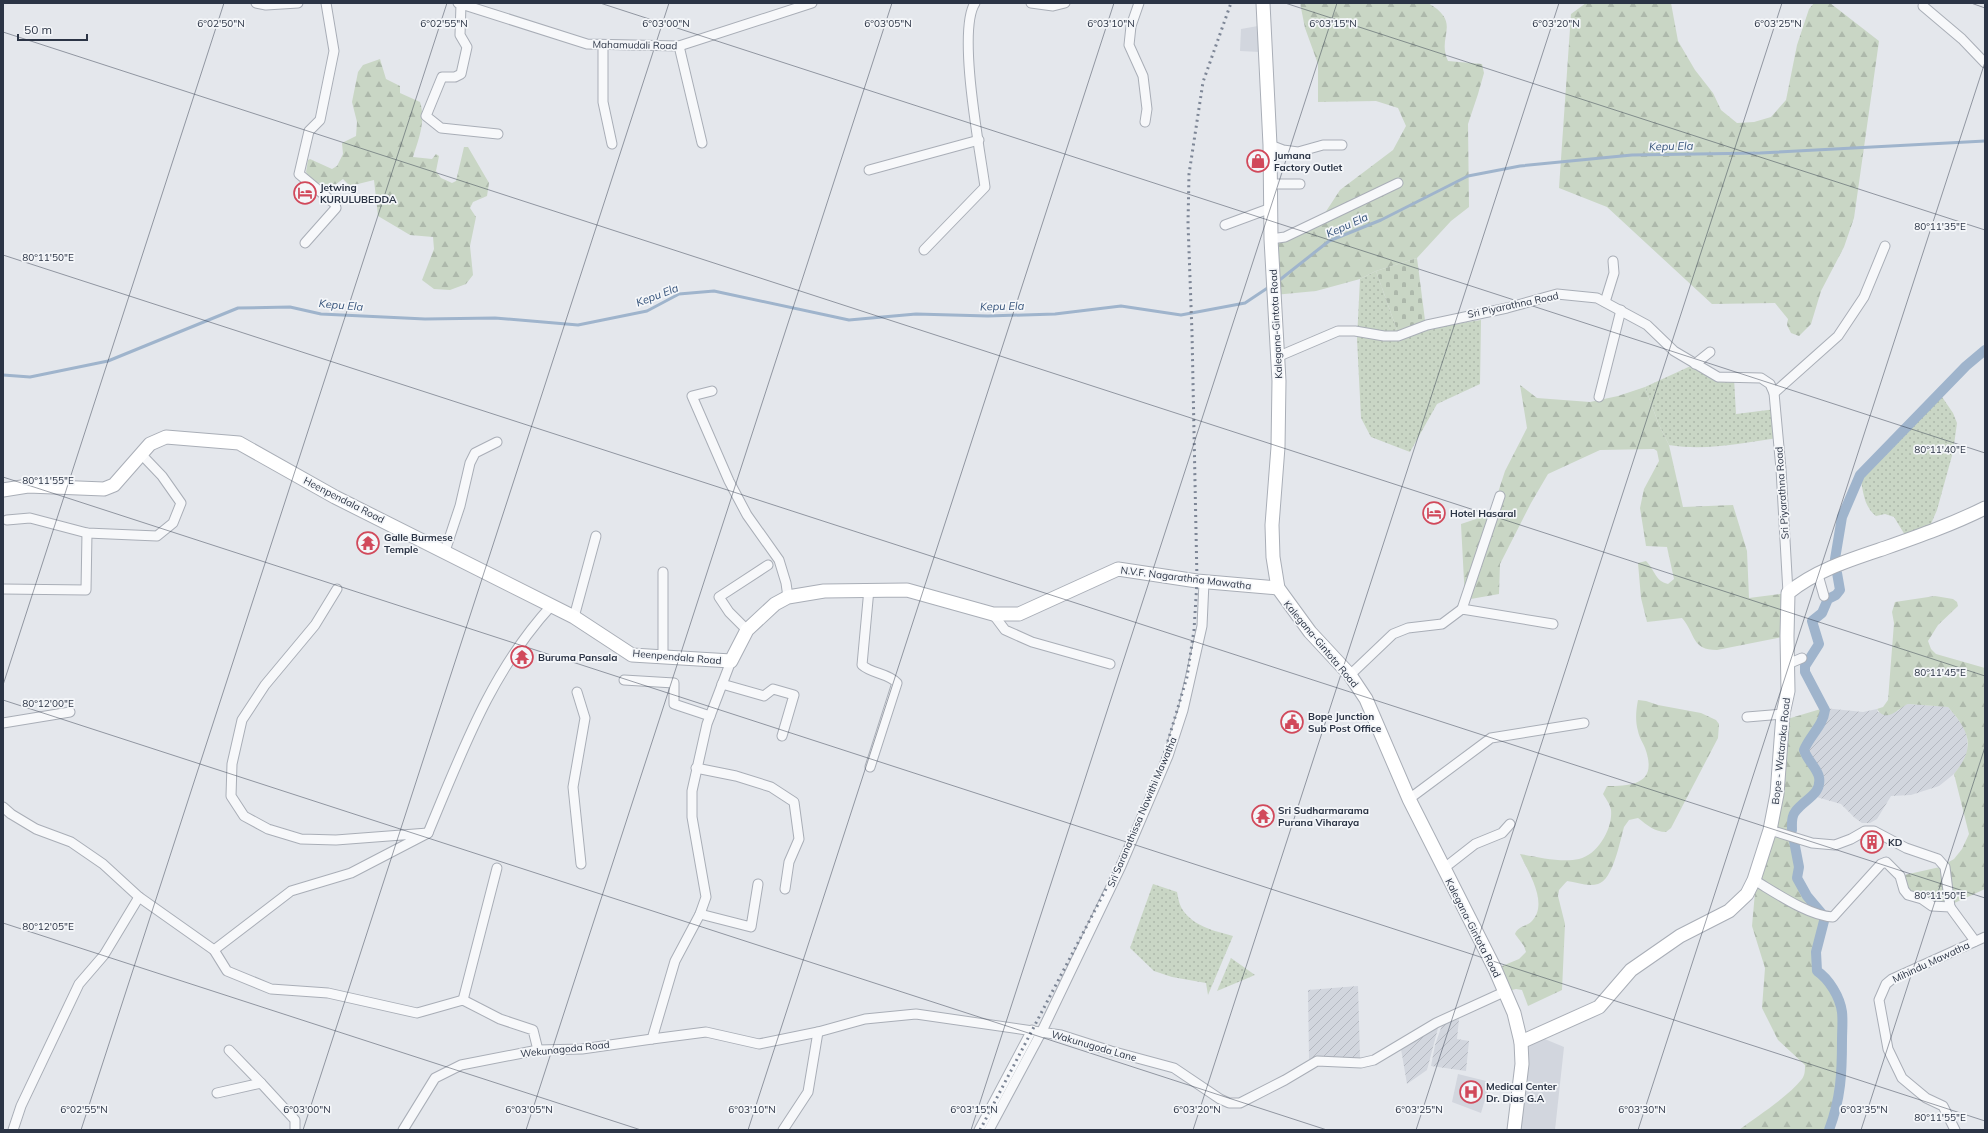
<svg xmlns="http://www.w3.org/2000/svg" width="1988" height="1133" font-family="Mulish,sans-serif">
	<defs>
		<pattern id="industrial-furrows" width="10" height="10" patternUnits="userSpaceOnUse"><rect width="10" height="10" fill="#d2d6de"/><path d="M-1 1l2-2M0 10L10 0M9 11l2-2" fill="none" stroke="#b4b8c0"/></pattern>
		<pattern id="grass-dots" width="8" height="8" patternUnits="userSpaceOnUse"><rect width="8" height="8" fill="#c9d6c5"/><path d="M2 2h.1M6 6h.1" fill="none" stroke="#adb8ab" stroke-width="1.8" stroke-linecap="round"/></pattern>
		<pattern id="forest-firs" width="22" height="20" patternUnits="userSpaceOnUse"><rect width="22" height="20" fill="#c9d6c5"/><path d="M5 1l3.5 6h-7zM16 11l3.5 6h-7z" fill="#adb8ab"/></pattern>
		<pattern id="cemetery-stones" width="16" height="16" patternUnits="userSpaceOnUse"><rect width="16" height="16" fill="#c9d6c5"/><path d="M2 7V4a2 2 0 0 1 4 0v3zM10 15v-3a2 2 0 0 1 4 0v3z" fill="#adb8ab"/></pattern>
	</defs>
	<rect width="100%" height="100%" fill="#e4e7ec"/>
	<!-- built -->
	<g fill="#d2d6de">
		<polygon points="1258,26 1260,52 1240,51 1241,29"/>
		<polygon points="1535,1035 1564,1047 1555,1130 1514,1130 1521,1042"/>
		<polygon points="1458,1074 1490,1082 1481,1113 1452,1102"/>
	</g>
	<!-- industrial -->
	<g fill="url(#industrial-furrows)">
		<polygon points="1908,704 1948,707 1966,729 1968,750 1963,763 1954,774 1939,786 1911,795 1891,796 1877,819 1870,823 1862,823 1855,818 1841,804 1813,796 1818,791 1819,775 1806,757 1804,750 1812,733 1822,723 1824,708 1863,712 1877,709 1878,712 1898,711 1902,706"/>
		<polygon points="1358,986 1360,1058 1309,1059 1308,990"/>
		<polygon points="1459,1019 1457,1039 1469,1041 1466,1071 1431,1066 1435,1045 1442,1025"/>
		<polygon points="1438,1028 1427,1070 1407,1084 1401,1049"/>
	</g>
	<!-- grass -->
	<g fill="url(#grass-dots)">
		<polygon points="1376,271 1398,333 1481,320 1480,384 1437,404 1410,452 1371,437 1361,418 1357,339 1360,279"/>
		<path d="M1695,364L1734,378L1736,414L1776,409L1778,438C1742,443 1706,451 1669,445L1659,425L1645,387Z"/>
		<path d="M1940,394L1953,413L1957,423L1953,452L1937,510L1927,533L1908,540L1894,517L1885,514L1876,516C1863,506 1863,489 1860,475Z"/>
		<path d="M1153,884L1177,892C1178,897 1179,903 1181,907C1191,926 1215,931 1233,936L1208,995L1206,983L1172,977L1154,971L1130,948Z"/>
		<polygon points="1231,958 1255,975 1217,991"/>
	</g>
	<!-- forest -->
	<g fill="url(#forest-firs)">
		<path d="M1300,3H1428C1463,23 1436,36 1448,61L1482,64L1484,73L1478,94L1468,124L1469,207L1451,221L1417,258L1376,271L1360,279L1316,291L1274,295L1271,239L1321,219L1340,190L1393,150L1406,126L1398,108L1376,101L1318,102V64L1305,28Z"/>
		<polygon points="1586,3 1671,3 1678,41 1695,70 1713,93 1721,110 1737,123 1754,122 1771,117 1786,100 1797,45 1809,9 1814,3 1830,3 1879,41 1854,218 1844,247 1821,291 1811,324 1799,336 1791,333 1787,325 1788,319 1775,303 1712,304 1607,207 1559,188 1571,14"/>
		<path d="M380,59L386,79L400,86V93L420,102C426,121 419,138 413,157L432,159L436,154L439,156L436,171L441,178L452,183L456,181L464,147H468L489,183L487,196L473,202L470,208L476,217L470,246L473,275L466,284L450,290L434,289L422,280L434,249L433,237L410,235L378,216L374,180L350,186L343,179L332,187L312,181L306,172L308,160L310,159L332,169L337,166L343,154L342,143L356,136L357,122L352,102L358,72L363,65Z"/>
		<path d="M1520,385L1537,398L1590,402L1618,396L1645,387L1659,425L1669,445L1683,507L1733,505L1747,551L1749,598L1788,593L1787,636L1717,650C1691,650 1696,634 1682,618L1647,622L1641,598L1638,563L1646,561C1655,570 1655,581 1668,584L1674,579L1667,547L1646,546L1640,508L1644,489L1659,461L1657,451L1654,449L1600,450L1548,474L1531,503L1500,564L1499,594L1465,600L1461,524L1491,514L1505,471L1527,428Z"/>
		<path d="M1935,596L1953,599L1957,602L1958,606L1938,625L1928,641L1931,649L1936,654L1985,668V889L1948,906L1908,895L1900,876L1940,867L1954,859L1962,849L1969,834L1954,774C1976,747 1970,732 1948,707L1908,704C1898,708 1887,724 1877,709L1883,707L1888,700L1894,623L1892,612L1895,602Z"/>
		<path d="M1638,700L1646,701L1658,705L1701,713L1716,720L1719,724L1718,738L1671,828L1666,832C1655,832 1647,825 1638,818L1629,820L1624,827C1620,841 1613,880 1598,884C1587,887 1577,882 1567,881L1559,890L1558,896L1565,924L1562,990L1528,1006L1522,990L1516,989L1504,992L1495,969L1519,959L1526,952L1524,946L1515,934C1518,926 1526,927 1532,921C1549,903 1528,872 1520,854C1537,857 1562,863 1579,859C1598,855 1613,828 1611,810C1610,804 1606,799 1603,794L1607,786C1634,786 1658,783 1645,748C1643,743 1639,737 1638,731C1635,721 1636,710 1638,700Z"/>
		<path d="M1824,708C1827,722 1809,736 1804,750C1809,768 1822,769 1818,791C1811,798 1801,804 1795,812C1786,825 1798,837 1799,850C1800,860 1799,869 1797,878L1807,896L1824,915L1816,952L1817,971C1828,979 1840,997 1842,1012C1843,1020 1842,1030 1842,1039C1842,1069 1841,1099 1830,1127L1820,1130H1739C1757,1116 1788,1097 1802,1079C1805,1075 1805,1070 1805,1065L1778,1040L1762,1008L1765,968L1752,926L1756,881L1784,720Z"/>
	</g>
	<!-- cemetery -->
	<polygon fill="url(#cemetery-stones)" points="1417,258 1426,328 1398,333 1376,271"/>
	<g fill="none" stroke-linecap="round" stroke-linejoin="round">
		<!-- stream -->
		<g stroke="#9fb4cc" stroke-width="3">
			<polyline points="1277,282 1329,241 1381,220 1468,176 1520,166 1632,155 1760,153 1985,141"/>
			<polyline points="3,375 30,377 108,361 238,308 290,307 321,314 425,319 495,318 578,325 647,311 679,294 714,291 849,320 916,314 988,316 1055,314 1121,306 1181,315 1245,303 1269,287"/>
		</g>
		<!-- canal -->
		<g stroke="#9fb4cc" stroke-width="10">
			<polyline points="1835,559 1842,517 1860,475 1966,366 1985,350"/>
			<path d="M1792,830C1792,824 1791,817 1795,812C1804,799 1822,795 1819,777C1817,768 1807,760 1804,750C1810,735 1823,726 1825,710L1805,672V666L1819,644L1812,621L1822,613L1828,599L1836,595L1840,590L1837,573"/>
			<polyline points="1794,841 1799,867 1797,878 1807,896 1823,915"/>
			<path d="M1824,921L1816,952L1817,971C1829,979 1840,997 1842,1012C1843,1021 1842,1031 1842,1040C1842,1073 1841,1098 1829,1130"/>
		</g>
		<!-- street casing -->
		<g stroke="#a9aeb7" stroke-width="11">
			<g id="street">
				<polyline points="256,3 266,5 298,3"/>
				<polyline points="458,3 587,44 679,46 812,3"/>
				<polyline points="1031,3 1053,6 1065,3"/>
				<polyline points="1139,3 1131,26 1129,45 1143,76 1147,109 1145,122"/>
				<polyline points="461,4 460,35 467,47 461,74 455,77 442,77 426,116 441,128 498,134"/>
				<polyline points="1923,6 1962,39 1985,63"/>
				<polyline points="603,45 603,102 612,144"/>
				<polyline points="679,46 702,143"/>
				<polyline points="1270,145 1283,150 1298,152 1323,145 1342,145"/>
				<polyline points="869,170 979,140"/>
				<polyline points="1271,184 1300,184"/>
				<polyline points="1225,225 1271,208"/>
				<polyline points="1271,239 1285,237 1398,183"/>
				<polyline points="305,243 336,208 335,204 299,174 309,131 320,120 334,51 326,3"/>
				<path d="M924,250L985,187C980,150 957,31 975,3"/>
				<polyline points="1605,302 1614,273 1613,261"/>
				<polyline points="1277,357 1338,331 1355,331 1384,336 1398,336 1427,325 1507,308 1557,294 1597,298 1647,325 1674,351 1718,377 1761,378 1770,384 1774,393 1838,336 1864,297 1885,246"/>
				<polyline points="1695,364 1710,352"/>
				<polyline points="712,391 692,396 729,481 747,515 779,560 786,583 788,597"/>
				<polyline points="1774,393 1781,469 1788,593"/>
				<polyline points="1599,397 1621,310"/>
				<polyline points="7,520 30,518 87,533 157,536 173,523 181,503 162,476 141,454"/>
				<polyline points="445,551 460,506 470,463 475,453 497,442"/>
				<polyline points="663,572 663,657"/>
				<polyline points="1818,575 1824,596"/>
				<polyline points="3,589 86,590 87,533"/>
				<path d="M869,589L862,665C872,674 888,673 897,683L870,767"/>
				<polyline points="1462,609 1500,496"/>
				<polyline points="993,614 1005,630 1032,642 1110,664"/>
				<polyline points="574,617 596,536"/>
				<polyline points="747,630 729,612 719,597 768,565"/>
				<polyline points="1788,664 1802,658"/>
				<polyline points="1350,675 1393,634 1408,628 1442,624 1462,609 1553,624"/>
				<polyline points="624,680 674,683 674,704 710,716"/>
				<polyline points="722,684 764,696 773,689 794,695 782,736"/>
				<polyline points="577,692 585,718 573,787 581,864"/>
				<polyline points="1747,717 1783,714"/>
				<polyline points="3,723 70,712"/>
				<polyline points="696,768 736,776 771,787 794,802 799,839 789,862 785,889"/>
				<polyline points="1409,799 1491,738 1584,723"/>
				<polyline points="3,807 11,814 36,829 71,842 103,864 139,897 214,950 227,971 271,989 328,993 417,1013 463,1000 500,1019 533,1030 538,1050"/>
				<polyline points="1770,830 1812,843 1835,845 1851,839 1865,831 1874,831 1906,848 1938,859 1945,867 1950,907"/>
				<path d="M428,833C462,752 491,671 552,605"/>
				<polyline points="1443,869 1475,844 1502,833 1510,824"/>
				<path d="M1754,880C1776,893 1809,916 1833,917L1881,864L1886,862L1900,876L1904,890L1908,895L1922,899L1932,906L1950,907L1975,941"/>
				<polyline points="700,914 751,927 758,884"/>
				<polyline points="214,950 291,891 351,873 428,833 336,840 301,839 268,829 244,816 231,796 232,764 242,720 265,685 315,625 337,589"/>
				<polyline points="463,1000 497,868"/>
				<polyline points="652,1039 706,1032 759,1044 818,1032 865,1019 916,1014 1061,1035 1111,1051 1174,1068 1220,1099 1229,1103 1240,1103 1285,1080 1317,1061 1361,1063 1374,1060 1436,1023 1504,992"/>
				<polyline points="229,1050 261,1083"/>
				<polyline points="217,1093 261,1083 295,1120 295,1130"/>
				<polyline points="13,1130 21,1106 79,984 104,955 139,897"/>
				<polyline points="403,1130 435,1078 461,1065 538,1050 582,1049 652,1039 675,961 700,914 706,897 692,817 692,791 707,724 731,661"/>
				<polyline points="783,1130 808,1092 818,1032"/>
				<polyline points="979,1130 1032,1030"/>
				<polyline points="989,1130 1042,1031 1121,866 1168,756 1183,710 1202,626 1204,582"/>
				<polyline points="1955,1130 1943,1106 1926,1098 1902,1078 1888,1049 1879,1000 1886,984 1892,979 1985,937"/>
			</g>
		</g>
		<!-- secondary casing -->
		<g stroke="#a9aeb7" stroke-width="15">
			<g id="secondary">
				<polyline points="1263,3 1270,145 1271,239 1279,381 1278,447 1272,525 1273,557 1278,588 1310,632 1350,675 1366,699 1409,799 1495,969 1514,1013 1521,1042 1522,1064 1514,1130"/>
				<polyline points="3,490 28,486 104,489 114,485 150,444 166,437 239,443 335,497 574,617 632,655 731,661 747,630 775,604 788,597 824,591 907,590 993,614 1019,614 1118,569 1197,581 1278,588"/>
				<path d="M1521,1042L1599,1007L1631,970L1680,936L1729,911L1747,894L1754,880L1770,830L1777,794L1783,714L1788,691L1787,636L1788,593C1816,570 1852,559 1885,548C1919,536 1953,524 1985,508"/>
			</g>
		</g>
		<!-- street -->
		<use href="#street" stroke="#f7f8fa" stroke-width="9"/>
		<!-- secondary -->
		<use href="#secondary" stroke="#fff" stroke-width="13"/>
		<!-- rail -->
		<polyline stroke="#7d8696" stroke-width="3" stroke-dasharray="2 4" stroke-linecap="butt" points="980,1130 1105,891 1157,778 1187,677 1194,630 1197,581 1192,333 1188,223 1189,174 1203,82 1231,3"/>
	</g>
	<!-- ticks -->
	<path fill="none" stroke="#2b3445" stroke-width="1" stroke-opacity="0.45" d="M600,3L1985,453M1285,3L1985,230M1971,3L1985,8M3,32L1985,676M3,255L1985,898M3,477L1985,1121M3,685L224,3M3,700L1327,1130M3,923L641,1130M81,1130L447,3M303,1130L669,3M526,1130L892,3M748,1130L1114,3M971,1130L1337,3M1193,1130L1559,3M1416,1130L1782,3M1638,1130L1985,62M1861,1130L1985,747"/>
	<!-- icons -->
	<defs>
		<g id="shop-ring" transform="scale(1.15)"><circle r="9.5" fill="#f4f6f9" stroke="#d1495b" stroke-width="1.5"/><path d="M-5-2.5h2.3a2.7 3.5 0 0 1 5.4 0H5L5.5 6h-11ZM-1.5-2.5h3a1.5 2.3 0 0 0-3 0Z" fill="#d1495b"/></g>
		<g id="hotel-ring" transform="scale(1.15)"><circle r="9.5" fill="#f4f6f9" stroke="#d1495b" stroke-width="1.5"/><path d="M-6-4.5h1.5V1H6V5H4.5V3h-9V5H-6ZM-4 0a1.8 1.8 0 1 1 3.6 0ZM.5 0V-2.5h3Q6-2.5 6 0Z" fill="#d1495b"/></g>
		<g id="temple-ring" transform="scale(1.15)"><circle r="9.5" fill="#f4f6f9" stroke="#d1495b" stroke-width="1.5"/><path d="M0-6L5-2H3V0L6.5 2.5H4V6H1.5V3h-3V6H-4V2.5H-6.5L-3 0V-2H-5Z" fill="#d1495b"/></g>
		<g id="civic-ring" transform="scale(1.15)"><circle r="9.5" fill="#f4f6f9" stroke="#d1495b" stroke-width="1.5"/><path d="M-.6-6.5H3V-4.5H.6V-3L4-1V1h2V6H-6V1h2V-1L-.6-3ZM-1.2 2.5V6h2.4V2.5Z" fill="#d1495b"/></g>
		<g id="building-ring" transform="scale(1.15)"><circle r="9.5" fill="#f4f6f9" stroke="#d1495b" stroke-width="1.5"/><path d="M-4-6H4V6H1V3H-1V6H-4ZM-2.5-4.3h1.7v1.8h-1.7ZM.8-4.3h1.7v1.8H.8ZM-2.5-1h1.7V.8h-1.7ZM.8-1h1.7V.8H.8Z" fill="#d1495b"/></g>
		<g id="hospital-ring" transform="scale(1.15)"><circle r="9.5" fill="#f4f6f9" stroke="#d1495b" stroke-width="1.5"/><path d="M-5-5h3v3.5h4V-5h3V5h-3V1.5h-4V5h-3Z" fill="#d1495b"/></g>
	</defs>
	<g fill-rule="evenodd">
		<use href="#shop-ring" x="1258" y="161"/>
		<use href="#hotel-ring" x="305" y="193"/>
		<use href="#hotel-ring" x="1434" y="513"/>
		<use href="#temple-ring" x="368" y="543"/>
		<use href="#temple-ring" x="522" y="657"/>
		<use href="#civic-ring" x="1292" y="722"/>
		<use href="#temple-ring" x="1263" y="816"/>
		<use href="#building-ring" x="1872" y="842"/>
		<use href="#hospital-ring" x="1471" y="1092"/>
	</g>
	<g text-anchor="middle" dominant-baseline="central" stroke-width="3.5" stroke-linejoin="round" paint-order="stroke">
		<!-- street labels -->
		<g font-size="10" fill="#2b3445" stroke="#f4f6f9">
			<text transform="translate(635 45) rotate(1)">Mahamudali Road</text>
			<text transform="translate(1513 305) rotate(-12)">Sri Piyarathna Road</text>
			<text transform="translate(1276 324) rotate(-93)">Kalegana-Gintota Road</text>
			<text transform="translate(1782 493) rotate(-94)">Sri Piyarathna Road</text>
			<text transform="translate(344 500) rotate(27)">Heenpendala Road</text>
			<text transform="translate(1186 578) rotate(7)">N.V.F. Nagarathna Mawatha</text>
			<text transform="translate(1321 644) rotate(50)">Kalegana-Gintota Road</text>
			<text transform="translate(677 657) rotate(5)">Heenpendala Road</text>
			<text transform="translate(1781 751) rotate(-84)">Bope - Wataraka Road</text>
			<text transform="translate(1142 812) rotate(-67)">Sri Saranathissa Nawithi Mawatha</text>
			<text transform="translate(1473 928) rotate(63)">Kalegana-Gintota Road</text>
			<text transform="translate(1931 962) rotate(-25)">Mihindu Mawatha</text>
			<text transform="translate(1094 1046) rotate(16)">Wakunugoda Lane</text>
			<text transform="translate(565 1049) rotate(-6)">Wekunagoda Road</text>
		</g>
		<!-- poi labels -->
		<g font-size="10" font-weight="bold" fill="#2b3445" stroke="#f4f6f9" text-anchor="start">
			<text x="1274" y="155">Jumana<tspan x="1274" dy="12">Factory Outlet</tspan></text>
			<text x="320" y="187">Jetwing<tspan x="320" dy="12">KURULUBEDDA</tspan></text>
			<text x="1450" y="513">Hotel Hasaral</text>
			<text x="384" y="537">Galle Burmese<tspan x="384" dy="12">Temple</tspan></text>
			<text x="538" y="657">Buruma Pansala</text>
			<text x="1308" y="716">Bope Junction<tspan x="1308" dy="12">Sub Post Office</tspan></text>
			<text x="1278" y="810">Sri Sudharmarama<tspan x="1278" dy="12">Purana Viharaya</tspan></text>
			<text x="1888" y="842">KD</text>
			<text x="1486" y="1086">Medical Center<tspan x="1486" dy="12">Dr. Dias G.A</tspan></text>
		</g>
		<!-- water labels -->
		<g font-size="11" font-style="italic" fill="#34527a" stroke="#f4f6f9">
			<text transform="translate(1671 146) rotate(-1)">Kepu Ela</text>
			<text transform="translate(1347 225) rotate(-24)">Kepu Ela</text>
			<text transform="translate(657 295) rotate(-21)">Kepu Ela</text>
			<text transform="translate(341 305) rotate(5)">Kepu Ela</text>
			<text transform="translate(1002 306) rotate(-1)">Kepu Ela</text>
		</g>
	</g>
	<g font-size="10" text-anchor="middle" fill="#2b3445" stroke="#f4f6f9" stroke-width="3.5" stroke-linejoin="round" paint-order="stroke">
		<text x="221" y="27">6°02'50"N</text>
		<text x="444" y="27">6°02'55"N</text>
		<text x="666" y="27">6°03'00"N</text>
		<text x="888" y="27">6°03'05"N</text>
		<text x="1111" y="27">6°03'10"N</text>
		<text x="1333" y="27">6°03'15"N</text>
		<text x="1556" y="27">6°03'20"N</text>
		<text x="1778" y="27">6°03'25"N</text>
		<text x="1940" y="230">80°11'35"E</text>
		<text x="48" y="261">80°11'50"E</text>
		<text x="1940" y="453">80°11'40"E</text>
		<text x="48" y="484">80°11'55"E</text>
		<text x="1940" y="676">80°11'45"E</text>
		<text x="48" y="707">80°12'00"E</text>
		<text x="1940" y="899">80°11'50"E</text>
		<text x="48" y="930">80°12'05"E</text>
		<text x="84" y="1113">6°02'55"N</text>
		<text x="307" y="1113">6°03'00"N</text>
		<text x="529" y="1113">6°03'05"N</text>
		<text x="752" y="1113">6°03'10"N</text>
		<text x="974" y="1113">6°03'15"N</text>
		<text x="1197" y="1113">6°03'20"N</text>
		<text x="1419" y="1113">6°03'25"N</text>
		<text x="1642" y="1113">6°03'30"N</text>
		<text x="1864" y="1113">6°03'35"N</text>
		<text x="1940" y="1121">80°11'55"E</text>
	</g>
	<!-- border -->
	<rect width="1988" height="1133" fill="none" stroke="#2b3445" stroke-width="8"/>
	<!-- scale -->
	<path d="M18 34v6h69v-6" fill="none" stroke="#2b3445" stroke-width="2"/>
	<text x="24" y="34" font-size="12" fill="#2b3445" stroke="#f4f6f9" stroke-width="3" paint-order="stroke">50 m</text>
</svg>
